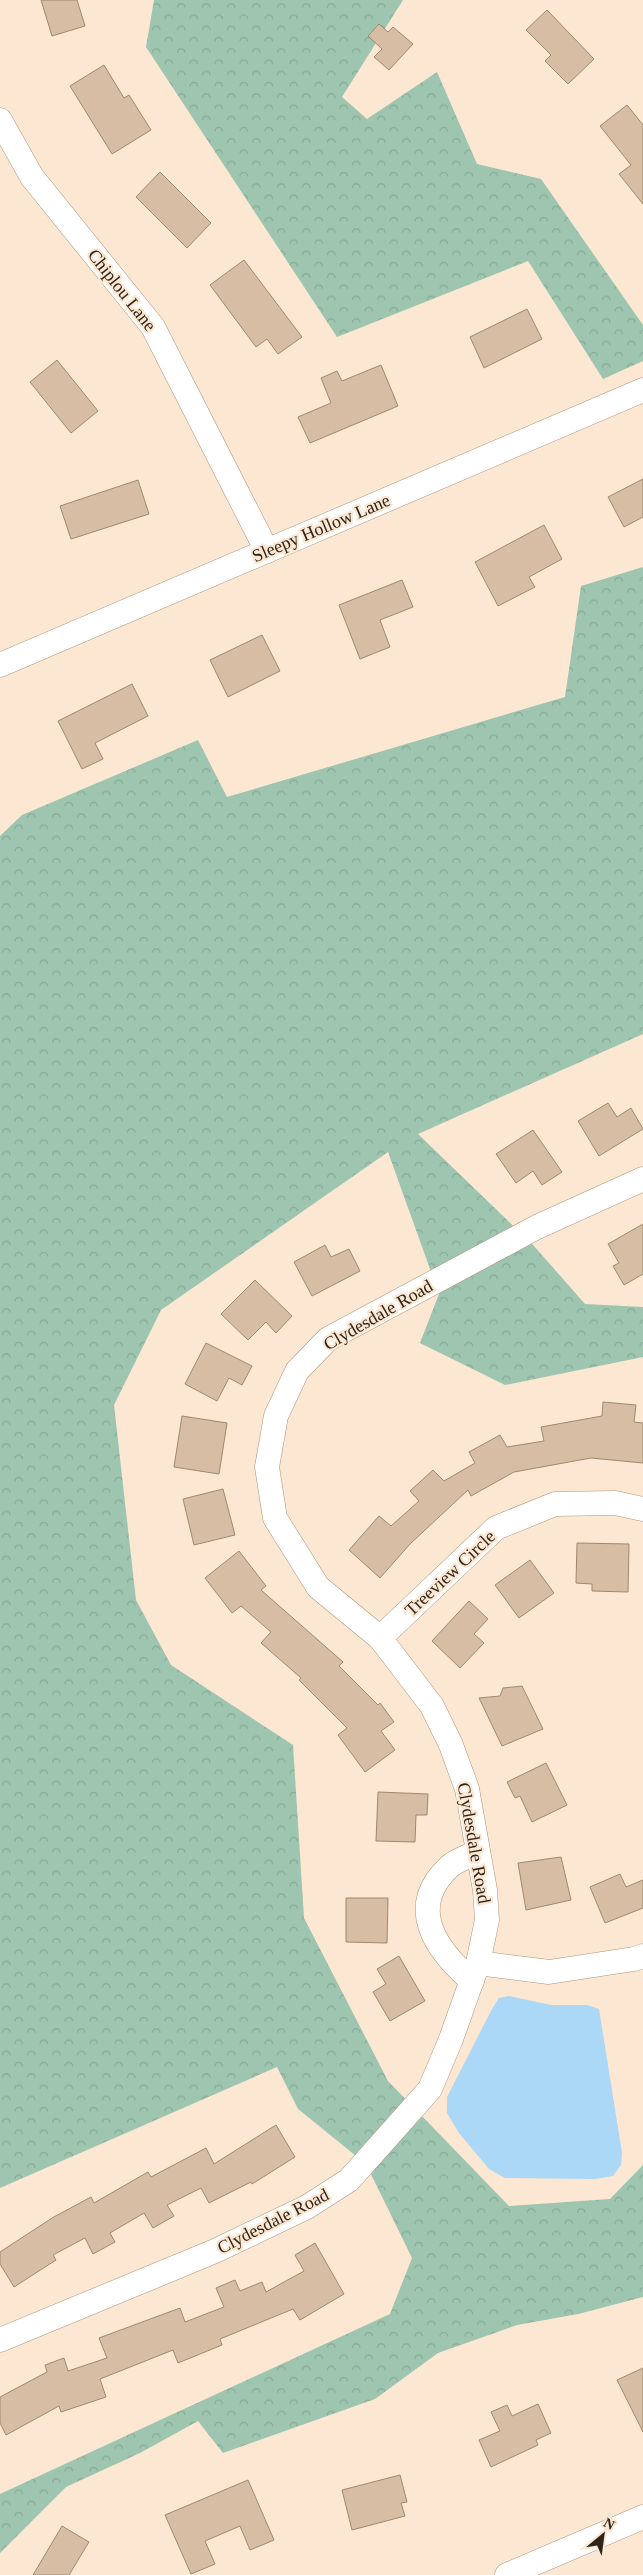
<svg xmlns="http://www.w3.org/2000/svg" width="643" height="2575" font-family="Georgia,serif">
	<defs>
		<pattern id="forest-crowns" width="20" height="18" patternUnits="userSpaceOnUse" patternTransform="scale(1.25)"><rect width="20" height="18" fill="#9dc5af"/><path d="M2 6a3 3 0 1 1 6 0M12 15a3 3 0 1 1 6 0" fill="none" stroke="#88a996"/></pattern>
	</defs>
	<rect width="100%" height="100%" fill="#fce7d2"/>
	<!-- forest -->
	<g fill="url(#forest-crowns)">
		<polygon points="154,0 403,0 342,97 367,119 437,72 477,164 541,179 643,325 643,361 603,379 528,261 337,337 146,47"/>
		<polygon points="643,567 643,1034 418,1134 534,1246 585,1304 643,1307 643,1357 505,1385 420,1343 439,1294 388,1152 161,1310 114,1405 136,1600 171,1665 293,1745 304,1918 388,2081 509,2206 610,2199 643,2165 643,2297 578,2314 517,2325 438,2353 375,2399 223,2453 198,2421 140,2453 66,2487 0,2553 0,2494 390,2314 412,2258 366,2164 298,2109 277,2067 0,2188 0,836 22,815 198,740 227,797 565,697 581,586"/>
	</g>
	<!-- water -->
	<polygon fill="#aad8f6" points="509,1996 551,2005 587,2005 599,2009 622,2153 621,2165 613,2176 595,2179 505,2178 489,2169 459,2133 447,2113 447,2097 492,2009 499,1998"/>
	<!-- building -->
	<g fill="#d6bda3" stroke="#a0886f">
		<polygon points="41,0 77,0 85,26 52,36"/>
		<polygon points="547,10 594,59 568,84 545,61 551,55 526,30"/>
		<polygon points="379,24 388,32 393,27 413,44 389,70 374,57 382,49 368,36"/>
		<polygon points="104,65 124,98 129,95 151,130 112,154 70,86"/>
		<polygon points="627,105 643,125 643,204 619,174 631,165 600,126"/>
		<polygon points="160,172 211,223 187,248 136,197"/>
		<polygon points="244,260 302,337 278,354 267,339 256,347 210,285"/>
		<polygon points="527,309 542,339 484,368 470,337"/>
		<polygon points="57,360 98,411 71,433 30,382"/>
		<polygon points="381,365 398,406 310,443 298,417 331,403 321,378 337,371 342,381"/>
		<polygon points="643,479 643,517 624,527 608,497"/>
		<polygon points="138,480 149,514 71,539 60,506"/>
		<polygon points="544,525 562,559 529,577 535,587 498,606 475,562"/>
		<polygon points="402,580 413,607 380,620 390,647 360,659 339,605"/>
		<polygon points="262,635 280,671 228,697 210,660"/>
		<polygon points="132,684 148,716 95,743 103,759 82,769 58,721"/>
		<polygon points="608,1103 617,1117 631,1108 643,1129 599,1156 578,1121"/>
		<polygon points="533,1130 562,1172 542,1185 533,1171 516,1183 496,1154"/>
		<polygon points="643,1224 643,1274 624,1285 613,1266 619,1263 608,1244"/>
		<polygon points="325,1245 331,1257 349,1249 360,1271 312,1296 294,1262"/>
		<polygon points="255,1280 292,1316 276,1333 266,1322 248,1340 221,1314"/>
		<polygon points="206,1343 252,1366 242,1385 229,1378 217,1401 185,1384"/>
		<polygon points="603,1402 636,1405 634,1422 643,1423 643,1463 591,1458 514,1472 471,1496 468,1490 410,1544 380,1578 349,1550 379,1516 391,1526 419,1501 410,1491 433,1470 444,1481 475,1463 469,1452 500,1435 507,1447 544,1441 541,1427 602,1416"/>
		<polygon points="182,1416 227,1423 219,1474 174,1467"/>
		<polygon points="223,1489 235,1535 194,1545 183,1499"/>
		<polygon points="577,1543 629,1544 628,1592 592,1591 592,1584 576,1583"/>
		<polygon points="239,1551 266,1586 261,1590 343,1662 339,1666 378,1705 380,1703 394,1722 381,1731 395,1750 365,1772 338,1735 347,1728 299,1680 301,1678 261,1643 271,1632 241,1606 232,1613 205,1578"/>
		<polygon points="530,1560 554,1593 519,1618 495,1585"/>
		<polygon points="469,1601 488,1619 474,1634 484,1643 460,1668 432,1641"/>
		<polygon points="522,1686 543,1729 502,1746 479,1698 500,1696 503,1688"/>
		<polygon points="546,1763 567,1805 532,1822 520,1796 515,1798 507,1782"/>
		<polygon points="378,1792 428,1794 427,1815 416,1815 415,1842 376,1841"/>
		<polygon points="561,1857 571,1900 526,1910 518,1863"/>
		<polygon points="620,1874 626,1887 643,1880 643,1908 605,1923 590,1887"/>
		<polygon points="346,1898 388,1898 387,1943 346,1942"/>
		<polygon points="399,1956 425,2001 390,2021 373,1992 386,1984 377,1969"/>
		<polygon points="276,2125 295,2157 252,2184 251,2182 209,2203 201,2188 167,2205 174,2216 153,2228 144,2213 110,2233 115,2242 93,2254 85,2238 53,2255 56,2260 14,2287 0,2264 0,2252 52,2218 91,2197 94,2203 148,2172 151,2177 206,2148 214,2164"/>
		<polygon points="315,2243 344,2294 300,2320 293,2309 220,2339 222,2345 178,2363 173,2350 100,2379 106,2397 61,2412 59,2406 6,2435 0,2423 0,2397 47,2372 45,2365 64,2358 68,2371 107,2358 99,2338 180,2308 185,2322 224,2307 216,2288 235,2280 240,2291 262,2282 266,2292 304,2271 295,2255"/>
		<polygon points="643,2368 643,2432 617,2380"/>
		<polygon points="538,2404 551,2433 536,2440 538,2445 491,2467 479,2440 500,2431 491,2412 507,2405 512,2416"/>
		<polygon points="400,2475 407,2502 401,2503 405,2516 352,2530 342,2490"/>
		<polygon points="248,2480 274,2540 250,2550 240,2526 205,2541 215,2564 191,2574 165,2515"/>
		<polygon points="62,2526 89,2542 69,2575 33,2575"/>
	</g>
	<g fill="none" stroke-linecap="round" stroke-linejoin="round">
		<!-- street casing -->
		<g stroke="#ac957b" stroke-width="25">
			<g id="street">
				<polyline points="0,120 32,177 153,327 267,551"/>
				<polyline points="0,665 643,390"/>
				<polyline points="380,1638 496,1528 555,1504 615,1503 643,1509"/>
				<polyline points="478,1963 549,1972 634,1959 643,1956"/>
				<path d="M472,1981C436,1950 405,1907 450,1866C457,1860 469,1856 478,1852"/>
				<polyline points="0,2340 215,2251 307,2207 349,2180 430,2089 451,2039 478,1963 487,1920 485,1890 467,1789 451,1745 432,1706 380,1638 318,1587 275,1518 267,1467 276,1416 297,1371 328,1339 537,1227 643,1179"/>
				<polyline points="507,2575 643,2517"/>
			</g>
		</g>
		<!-- street -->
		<use href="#street" stroke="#fff" stroke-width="24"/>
	</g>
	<g text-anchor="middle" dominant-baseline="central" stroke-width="4.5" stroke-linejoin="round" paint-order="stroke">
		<!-- street labels -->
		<g font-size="18" fill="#2d241a" stroke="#fce7d2">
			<text transform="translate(122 290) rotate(52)">Chiplou Lane</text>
			<text transform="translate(321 528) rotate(-23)">Sleepy Hollow Lane</text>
			<text transform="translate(378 1315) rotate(-30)">Clydesdale Road</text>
			<text transform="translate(450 1573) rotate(-43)">Treeview Circle</text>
			<text transform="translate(474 1843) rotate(80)">Clydesdale Road</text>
			<text transform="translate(273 2221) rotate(-27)">Clydesdale Road</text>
		</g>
	</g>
	<!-- north arrow -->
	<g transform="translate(603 2535) rotate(29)" stroke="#fce7d2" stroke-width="4" paint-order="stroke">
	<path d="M0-4L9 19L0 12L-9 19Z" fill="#2d241a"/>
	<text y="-8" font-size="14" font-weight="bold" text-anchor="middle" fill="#2d241a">N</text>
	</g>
</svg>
